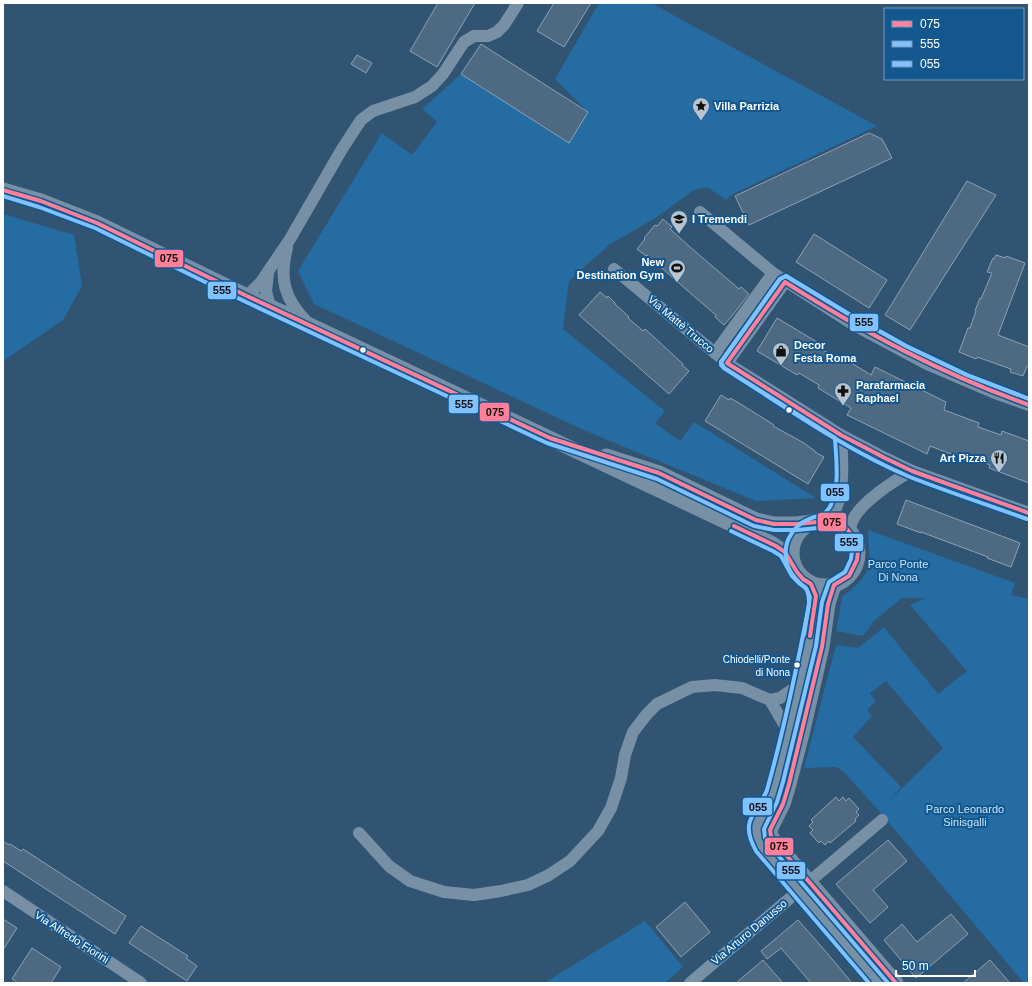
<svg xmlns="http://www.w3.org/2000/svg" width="1032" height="986" font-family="Arial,sans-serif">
	<rect width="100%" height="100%" fill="#305472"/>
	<!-- green -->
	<g fill="#256ca3" fill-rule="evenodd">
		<polygon points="599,3 651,3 877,126 733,194 726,200 707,187 694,190 657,217 609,245 569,281 563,329 665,411 655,423 680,441 694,422 816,498 756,501 588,432 314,304 298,271 382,133 412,155 437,122 422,109 461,74 569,142 588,112 555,79"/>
		<polygon points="3,214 74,235 82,286 63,320 3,361"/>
		<path d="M868,530L1015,583L1011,595L1029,599V983H1024L879,811L843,771L836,767L804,768L836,645L858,648L884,627L938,694L967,671L910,605L926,598H902L874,621L863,636L836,631L842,597L859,583L870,567ZM886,681L943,748L889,801L901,787L853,737L872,716L867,710L876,701L870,693Z"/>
		<polygon points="645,921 683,967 665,983 544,983"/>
	</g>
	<!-- building -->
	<g fill="#4d6a82" stroke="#8ca2b4">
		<polygon points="438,3 475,3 437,67 410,51"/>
		<polygon points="554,3 591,3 564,47 537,31"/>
		<polygon points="481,44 588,112 569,143 461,74"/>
		<polygon points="357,55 372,63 366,73 351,64"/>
		<polygon points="869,133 882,139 892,158 749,225 735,196"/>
		<polygon points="967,181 996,195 910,330 885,315"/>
		<polygon points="663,219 672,227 670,229 690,247 739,289 741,287 749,294 732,316 724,325 715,317 716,315 696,298 647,255 646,256 637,249 645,239 644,238 655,225 657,226"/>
		<polygon points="814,234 887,280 869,308 796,262"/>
		<polygon points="996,255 1005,258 1006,256 1025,263 998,335 1029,347 1029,366 1027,366 1023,376 1010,372 1011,369 977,357 976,359 959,352 968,328 970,328 976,311 975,311 980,298 981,299 992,273 987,272 993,258 994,259"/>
		<polygon points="600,292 607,298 608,296 615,303 615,304 629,317 628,318 643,331 645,329 655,338 683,364 682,365 689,371 669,394 579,315"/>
		<polygon points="777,318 817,342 815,345 836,358 838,355 871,375 875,367 946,402 944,410 979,423 978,427 1001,435 1002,431 1029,441 1029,483 989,468 990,465 967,456 966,460 930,446 927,454 847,415 851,408 818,388 819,385 799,373 797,375 757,351"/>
		<polygon points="721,395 729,400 730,398 739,403 774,425 773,426 804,443 815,451 815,452 824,457 808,484 705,421"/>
		<polygon points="906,500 1020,543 1011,567 987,558 988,557 921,532 921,533 897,524"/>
		<polygon points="836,797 839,801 843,797 846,801 849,798 859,809 856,812 859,815 855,819 856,821 830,843 829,841 825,845 821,841 819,843 810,833 813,830 809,826 813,822 811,820"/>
		<polygon points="888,840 907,861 873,890 888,907 870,923 836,884"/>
		<polygon points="3,841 9,845 10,844 21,851 23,849 126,916 115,934 3,861"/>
		<polygon points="685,902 710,932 681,957 656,927"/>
		<polygon points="951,914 968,934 916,978 884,940 902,924 917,942"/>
		<polygon points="3,919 17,928 3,950"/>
		<polygon points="798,920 827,953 852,983 811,983 781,948 767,959 761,951"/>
		<polygon points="141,926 188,956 186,958 197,966 187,981 129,943"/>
		<polygon points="32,948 61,967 51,983 18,983 12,979"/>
		<polygon points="763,960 783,983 736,983"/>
		<polygon points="990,960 1010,983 963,983"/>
	</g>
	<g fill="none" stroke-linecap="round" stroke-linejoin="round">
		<!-- minor -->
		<g stroke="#7790a6" stroke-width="12">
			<polyline points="700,212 773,273 854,325 927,364 995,393 1029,405"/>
			<path d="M287,248C279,278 284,299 307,322"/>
			<polyline points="614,269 727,363 841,435 885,458 912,471 1029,513"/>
			<polyline points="268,274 266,291 270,307"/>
			<polyline points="247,296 261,282 290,239 342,149 361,120 373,111 415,97 432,86 443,74 464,42 474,36 488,36 497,32 504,25 518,3"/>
			<polyline points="715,353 773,273"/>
			<polyline points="727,363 785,282"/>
			<path d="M827,521C830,516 834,512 836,508C845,490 842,454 841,435"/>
			<path d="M851,534C851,530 850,525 852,522C859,503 895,480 912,471"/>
			<polyline points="770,700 788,731"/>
			<polyline points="359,833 389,866 410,881 444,892 474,895 501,891 528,885 549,875 570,861 598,831 611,808 621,778 625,755 633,732 647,714 657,704 692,687 715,685 742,688 770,700 780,698 799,685"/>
			<polyline points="3,891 141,983"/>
			<polyline points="690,983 882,820"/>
		</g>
		<!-- major -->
		<g stroke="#7790a5" stroke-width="15">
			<polyline points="3,190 41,201 97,223 247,296 310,325 771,543 785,552 793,564"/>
			<polyline points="606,456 659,473 756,520 774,524 797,524 818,521"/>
			<circle cx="825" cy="553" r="33"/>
			<path d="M811,584L816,596L815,606L803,669L772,793C764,817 745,821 761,847L877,983"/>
			<polyline points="834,585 828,604 822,647 802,734 789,784 783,804 770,830 771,836 775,842 896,983"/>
		</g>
		<!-- bus-1 casing -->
		<g stroke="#14578e" stroke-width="7">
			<g id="bus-1">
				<polyline points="3,190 41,201 97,223 247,296 550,438 659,473 756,520 774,524 797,524 827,521 837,523 845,527 851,534 856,542 858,551 857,560 849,576 834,585 828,604 822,647 789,784 783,804 770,830 771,836 775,842 896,983"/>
				<path d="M1029,405C940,373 865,333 785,282L727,363L841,435L885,458L912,471L1029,513"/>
				<polyline points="734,526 776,546 785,552 797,572 803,579 811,584 816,596 810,636"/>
			</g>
		</g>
		<!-- bus-2 casing -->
		<g stroke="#14578e" stroke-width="7">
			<g id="bus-2">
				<polyline points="3,196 39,207 95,228 244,301 547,443 657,479 754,526 774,530 798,530 827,527 835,529 841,532 850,544 852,551 851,559 845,572 829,582 822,602 816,646 783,782 777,802 764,829 765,838 770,846 888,983"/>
				<path d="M1027,519C988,505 948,492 910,477C844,449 784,406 724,368L721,362L780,279L786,276L847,313L906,346L967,375L1029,399"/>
				<polyline points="731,531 773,551 781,556 792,576 799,583 806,588 810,597 804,635"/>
			</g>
		</g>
		<!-- bus-3 casing -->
		<g stroke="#14578e" stroke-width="7">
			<path id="bus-3" d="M869,983L756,851C752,843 748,835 749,825C751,812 763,802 767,790C784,730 797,667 809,605C809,600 809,595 807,590C804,586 799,583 796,579C784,566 782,547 792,533C799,522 811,517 823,515C826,512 829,509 831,505C840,485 836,459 835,438L724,368L721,365V362L780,279L786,276L847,313L906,346L967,375L1029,399"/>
		</g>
		<!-- bus-1 -->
		<use href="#bus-1" stroke="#ff8098" stroke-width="4"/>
		<!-- bus-2 -->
		<use href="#bus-2" stroke="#80c2ff" stroke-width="4"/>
		<!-- bus-3 -->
		<use href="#bus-3" stroke="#80c2ff" stroke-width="4"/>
	</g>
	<!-- icons -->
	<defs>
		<g id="sight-pin" transform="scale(0.9)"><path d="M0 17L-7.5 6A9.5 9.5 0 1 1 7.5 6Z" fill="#b7c3ce" stroke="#14578e"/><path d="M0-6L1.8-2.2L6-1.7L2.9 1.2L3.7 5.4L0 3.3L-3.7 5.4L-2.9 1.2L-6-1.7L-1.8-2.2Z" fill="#111"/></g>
		<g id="school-pin" transform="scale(0.9)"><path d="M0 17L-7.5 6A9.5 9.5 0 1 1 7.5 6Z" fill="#b7c3ce" stroke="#14578e"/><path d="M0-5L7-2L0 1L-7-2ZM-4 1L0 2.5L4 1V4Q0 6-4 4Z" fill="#111"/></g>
		<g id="stadium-pin" transform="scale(0.9)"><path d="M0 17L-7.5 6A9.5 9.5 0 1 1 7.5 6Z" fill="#b7c3ce" stroke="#14578e"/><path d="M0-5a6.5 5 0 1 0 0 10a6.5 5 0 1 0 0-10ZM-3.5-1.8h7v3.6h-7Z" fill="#111"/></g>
		<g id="shop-pin" transform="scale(0.9)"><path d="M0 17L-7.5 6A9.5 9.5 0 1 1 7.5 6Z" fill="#b7c3ce" stroke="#14578e"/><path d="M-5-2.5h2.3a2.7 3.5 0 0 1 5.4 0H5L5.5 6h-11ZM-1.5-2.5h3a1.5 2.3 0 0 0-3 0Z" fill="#111"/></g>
		<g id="pharmacy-pin" transform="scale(0.9)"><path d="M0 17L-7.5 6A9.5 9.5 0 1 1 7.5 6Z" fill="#b7c3ce" stroke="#14578e"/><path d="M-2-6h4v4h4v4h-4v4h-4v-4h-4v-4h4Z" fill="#111"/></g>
		<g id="restaurant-pin" transform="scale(0.9)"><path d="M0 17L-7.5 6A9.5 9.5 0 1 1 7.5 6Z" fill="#b7c3ce" stroke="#14578e"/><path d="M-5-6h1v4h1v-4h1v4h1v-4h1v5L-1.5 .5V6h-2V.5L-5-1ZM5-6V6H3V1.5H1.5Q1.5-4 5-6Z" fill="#111"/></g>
	</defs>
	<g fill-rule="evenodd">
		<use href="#sight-pin" x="701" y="106"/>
		<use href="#school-pin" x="679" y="219"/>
		<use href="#stadium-pin" x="677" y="268"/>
		<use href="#shop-pin" x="781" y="351"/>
		<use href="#pharmacy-pin" x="843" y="391"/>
		<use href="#restaurant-pin" x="999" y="458"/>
	</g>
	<!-- markers -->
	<g fill="#fff" stroke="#14578e" stroke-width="1.5">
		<circle cx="363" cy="350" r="3.5"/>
		<circle cx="789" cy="410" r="3.5"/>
		<circle cx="797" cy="665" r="3.5"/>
	</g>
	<g text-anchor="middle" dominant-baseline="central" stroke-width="4" stroke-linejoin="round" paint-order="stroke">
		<!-- bus labels -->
		<g font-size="10" fill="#fff" stroke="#14578e" text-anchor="end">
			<text x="790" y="659">Chiodelli/Ponte<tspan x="790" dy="13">di Nona</tspan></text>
		</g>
		<!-- poi labels -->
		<g font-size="11" font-weight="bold" fill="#fff" stroke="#14578e" text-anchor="start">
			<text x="714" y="106">Villa Parrizia</text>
			<text x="692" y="219">I Tremendi</text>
			<text x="664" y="262" text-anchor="end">New<tspan x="664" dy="13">Destination Gym</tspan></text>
			<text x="794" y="345">Decor<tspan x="794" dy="13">Festa Roma</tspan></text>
			<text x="856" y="385">Parafarmacia<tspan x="856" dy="13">Raphael</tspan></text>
			<text x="986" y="458" text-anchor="end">Art Pizza</text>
		</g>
		<!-- street labels -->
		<g font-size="11" fill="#fff" stroke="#14578e">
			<text transform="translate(681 324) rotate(40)">Via Mattè Trucco</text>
			<text transform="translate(749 932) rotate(-40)">Via Arturo Danusso</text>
			<text transform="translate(72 937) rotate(33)">Via Alfredo Fiorini</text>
		</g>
		<!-- park labels -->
		<g font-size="11" fill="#c5e4fc" stroke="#14578e">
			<text x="898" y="564">Parco Ponte<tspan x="898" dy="13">Di Nona</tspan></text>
			<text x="965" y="809">Parco Leonardo<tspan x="965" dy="13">Sinisgalli</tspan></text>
		</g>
	</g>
	<g stroke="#14578e" stroke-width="1.5">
		<rect x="154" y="249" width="30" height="19" rx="4" fill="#ff8098"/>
		<rect x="207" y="281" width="30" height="19" rx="4" fill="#80c2ff"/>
		<rect x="849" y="313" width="30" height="19" rx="4" fill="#80c2ff"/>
		<rect x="448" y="394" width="31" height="20" rx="4" fill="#80c2ff"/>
		<rect x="479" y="402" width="31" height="20" rx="4" fill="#ff8098"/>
		<rect x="820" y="483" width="30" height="19" rx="4" fill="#80c2ff"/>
		<rect x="817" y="512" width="30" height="20" rx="4" fill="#ff8098"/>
		<rect x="834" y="533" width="30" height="19" rx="4" fill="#80c2ff"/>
		<rect x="742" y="797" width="31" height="19" rx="4" fill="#80c2ff"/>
		<rect x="764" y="837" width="30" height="19" rx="4" fill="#ff8098"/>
		<rect x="776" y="861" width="30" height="19" rx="4" fill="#80c2ff"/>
	</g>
	<g font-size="11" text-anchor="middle" font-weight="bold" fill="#111">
		<text x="169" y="262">075</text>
		<text x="222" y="294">555</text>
		<text x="864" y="326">555</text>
		<text x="464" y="408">555</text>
		<text x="495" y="416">075</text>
		<text x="835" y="496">055</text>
		<text x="832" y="526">075</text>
		<text x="849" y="546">555</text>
		<text x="758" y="811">055</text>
		<text x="779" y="850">075</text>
		<text x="791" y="874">555</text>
	</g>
	<!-- border -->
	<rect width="1032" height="986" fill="none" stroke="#ffffff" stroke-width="8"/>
	<!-- legend -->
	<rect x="884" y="8" width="140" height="72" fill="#14578e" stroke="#729abb"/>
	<rect x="892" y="21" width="20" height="6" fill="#ff8098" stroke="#729abb"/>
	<text x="920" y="28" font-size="12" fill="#ffffff">075</text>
	<rect x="892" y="41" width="20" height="6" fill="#80c2ff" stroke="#729abb"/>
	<text x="920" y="48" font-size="12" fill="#ffffff">555</text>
	<rect x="892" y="61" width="20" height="6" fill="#80c2ff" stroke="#729abb"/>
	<text x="920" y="68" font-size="12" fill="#ffffff">055</text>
	<!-- scale -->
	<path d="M896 970v6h79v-6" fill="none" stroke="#ffffff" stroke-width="2"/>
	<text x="902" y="970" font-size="12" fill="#ffffff" stroke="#14578e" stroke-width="3" paint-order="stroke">50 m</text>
</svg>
